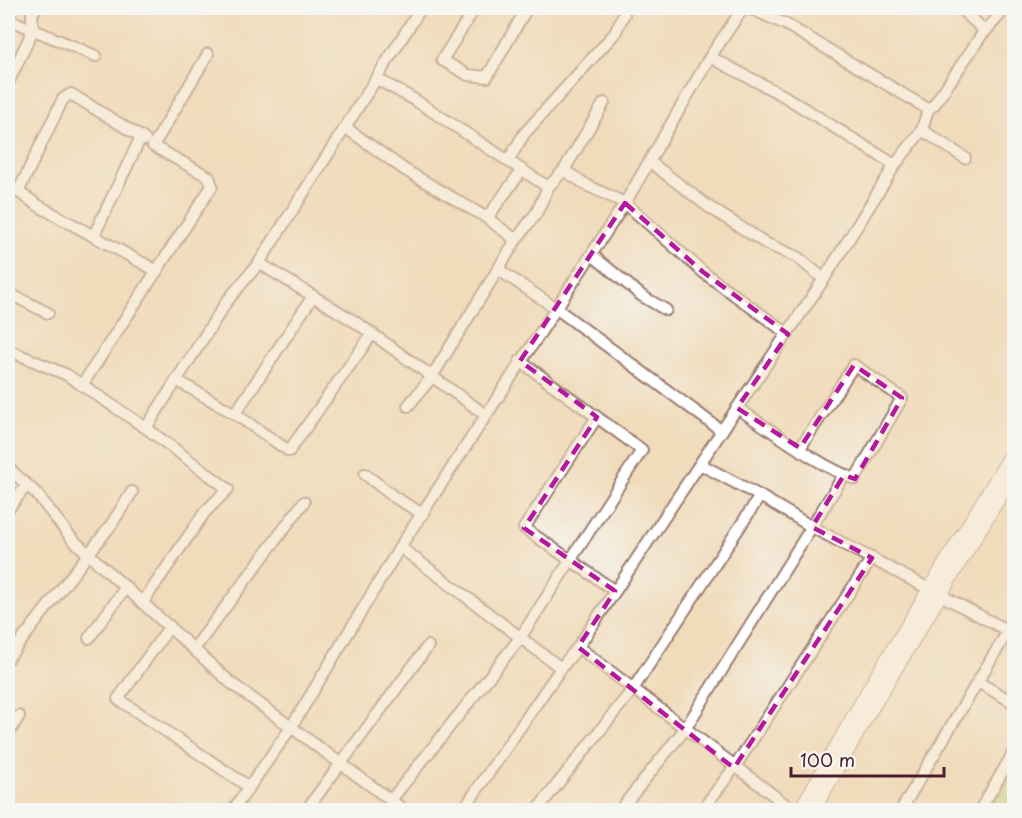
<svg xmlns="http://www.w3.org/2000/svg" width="1022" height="818" font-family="'Playpen Sans',sans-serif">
	<defs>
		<pattern id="park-crowns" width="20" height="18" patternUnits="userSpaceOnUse" patternTransform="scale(1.5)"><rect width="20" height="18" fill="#b7d77e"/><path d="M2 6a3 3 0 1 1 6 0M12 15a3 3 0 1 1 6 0" fill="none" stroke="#9fb86d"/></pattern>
	</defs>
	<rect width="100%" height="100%" fill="#f6f6f2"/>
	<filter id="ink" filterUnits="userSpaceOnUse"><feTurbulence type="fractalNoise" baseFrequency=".0167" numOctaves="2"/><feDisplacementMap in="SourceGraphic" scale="12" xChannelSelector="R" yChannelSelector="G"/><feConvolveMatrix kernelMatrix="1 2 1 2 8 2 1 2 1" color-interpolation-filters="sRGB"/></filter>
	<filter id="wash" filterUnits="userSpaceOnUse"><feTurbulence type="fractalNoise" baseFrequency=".008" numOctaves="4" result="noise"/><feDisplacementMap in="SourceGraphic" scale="24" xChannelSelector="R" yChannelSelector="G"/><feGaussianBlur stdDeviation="1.35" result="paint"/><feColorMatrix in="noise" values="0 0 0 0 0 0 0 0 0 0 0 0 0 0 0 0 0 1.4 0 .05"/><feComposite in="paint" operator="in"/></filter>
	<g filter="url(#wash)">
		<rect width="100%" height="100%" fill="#f0dcbb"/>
		<!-- park -->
		<polygon fill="url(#park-crowns)" stroke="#807b54" stroke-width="1.5" points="1014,763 1014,810 986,810"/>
	</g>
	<g filter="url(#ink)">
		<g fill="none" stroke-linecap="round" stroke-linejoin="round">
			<!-- minor casing -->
			<g stroke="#9d7e73" stroke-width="14">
				<g id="minor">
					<polyline points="475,8 442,60 468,75 487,77 527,8"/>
					<polyline points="960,8 985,31"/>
					<polyline points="8,19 96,56"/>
					<polyline points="710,57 784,96 895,165"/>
					<polyline points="377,79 415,100 548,187"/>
					<polyline points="8,83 33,30 32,14 36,8"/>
					<polyline points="346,128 405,170 487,218 516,240"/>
					<polyline points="922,130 965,158"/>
					<polyline points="508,161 524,134 615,33 624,14 624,8"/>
					<polyline points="650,162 709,207 767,244 797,257 824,279"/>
					<polyline points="564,170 588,186 625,203 703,272 788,334"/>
					<polyline points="8,185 39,206 157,271"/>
					<polyline points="18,192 63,99 71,94 141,137"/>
					<polyline points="487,218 522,170"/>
					<polyline points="94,235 141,137 145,140"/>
					<polyline points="592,255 642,296 666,310"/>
					<polyline points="259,263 421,8"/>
					<polyline points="499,270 557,309 722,431"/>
					<polyline points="8,293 48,313"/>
					<polyline points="8,350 67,375 146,428 227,301 259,263 357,323 486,415"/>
					<polyline points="176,380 235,414 289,451 372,334"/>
					<polyline points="82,385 212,186 209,177 153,146 208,54"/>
					<polyline points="408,406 431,378 516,240 537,212 548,187 564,170 604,103"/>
					<polyline points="737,408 824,279 895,165 922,130 928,109 934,105 981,36 1006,8"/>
					<polyline points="235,414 313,296"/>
					<polyline points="597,417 524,528 615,591"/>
					<polyline points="700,464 760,496"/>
					<polyline points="8,468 36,493 72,539 231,683 404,810"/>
					<polyline points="365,474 394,497 423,514"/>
					<polyline points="8,509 27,485"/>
					<polyline points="143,602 205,512 228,489 146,428"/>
					<polyline points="170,626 118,699 249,787"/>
					<polyline points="89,638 126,587"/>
					<path d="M578,647L737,408C770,429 820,467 855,479L902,398L854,365L800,448"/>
					<polyline points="194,649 304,502"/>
					<polyline points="8,658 111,525 132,492"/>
					<polyline points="978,682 1014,703"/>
					<polyline points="8,734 19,716"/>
					<polyline points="391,800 520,638 642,450 520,361"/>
					<polyline points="307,809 428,646"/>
					<polyline points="233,810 292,726 400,547"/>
					<polyline points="463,810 561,668"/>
					<polyline points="537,810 633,689 760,496 812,527 1014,634"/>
					<polyline points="620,810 685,729 844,475"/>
					<polyline points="702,810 734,768 872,558"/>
					<polyline points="793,810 578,647 561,668 400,547 625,203 710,57 743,8 754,10 787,25 928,109"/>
					<polyline points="901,810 1008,631"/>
					<polyline points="980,810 1014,752"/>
				</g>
			</g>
			<!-- tertiary casing -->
			<g stroke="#9d7e73" stroke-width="16">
				<g id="tertiary">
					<polyline points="801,810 870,688 1014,451"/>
					<polyline points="813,810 869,712 1014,472"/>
				</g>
			</g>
			<!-- minor -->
			<use href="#minor" stroke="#fff" stroke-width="10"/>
			<!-- tertiary -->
			<use href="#tertiary" stroke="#fff" stroke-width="14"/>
		</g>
	</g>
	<!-- marked area -->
	<path d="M0 0H1022V818H0ZM625,203L703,272L788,334L737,408L800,448L854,365L902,398L855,479L844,475L812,527L872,558L734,768L578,647L615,591L524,528L597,417L520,361Z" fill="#f0dcbb" fill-opacity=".55" fill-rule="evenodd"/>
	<path fill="none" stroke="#b5179e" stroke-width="4.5" stroke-dasharray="12 8" stroke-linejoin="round" d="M625,203L703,272L788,334L737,408L800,448L854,365L902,398L855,479L844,475L812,527L872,558L734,768L578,647L615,591L524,528L597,417L520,361Z"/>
	<!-- margin -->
	<rect width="1022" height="818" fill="none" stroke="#f6f6f2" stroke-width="30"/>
	<!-- scale -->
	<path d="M791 767v9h153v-9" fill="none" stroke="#4a1f2b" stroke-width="3"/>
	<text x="800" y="767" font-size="18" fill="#4a1f2b" stroke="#f6f6f2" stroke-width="4.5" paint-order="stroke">100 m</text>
</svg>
